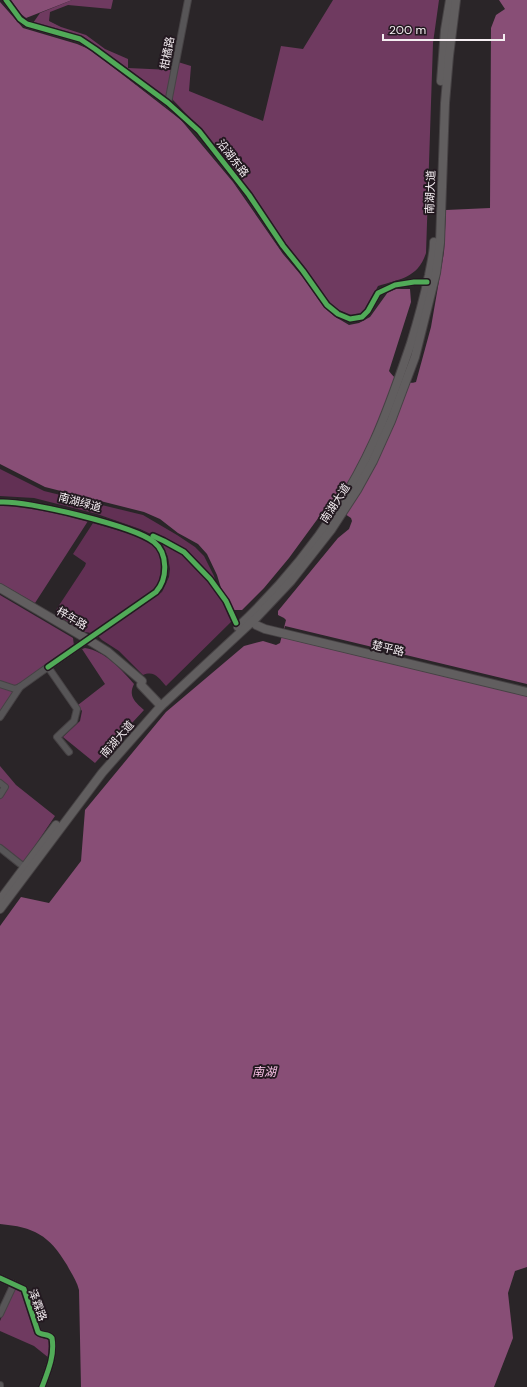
<svg xmlns="http://www.w3.org/2000/svg" width="527" height="1387" font-family="'DM Sans','Noto Sans SC',sans-serif">
	<rect width="100%" height="100%" fill="#2a2528"/>
	<!-- green -->
	<g fill="#623054">
		<path d="M0,469L44,491L143,515L177,535L195,547L204,556L214,576L218,591L230,607L234,619L166,686C159,678 154,670 143,675L119,651L102,640L98,636L162,592L169,577L170,569L168,557L163,545L159,539L153,535L140,529L97,514L34,498L0,496Z"/>
		<polygon points="93,523 137,536 154,544 161,555 163,573 156,589 91,633 85,632 57,615 56,610 85,566 86,563 73,554"/>
	</g>
	<!-- forest -->
	<g fill="#6f3a60">
		<polygon points="72,0 113,0 111,9 68,5 50,12 49,21 61,27 86,35 105,49 128,59 128,68 171,70 167,96 163,98 81,38 33,23 40,13"/>
		<path d="M333,0H439L433,43L426,253C418,278 400,279 378,286C364,312 361,328 331,305L285,246L253,194L198,126L173,100V91L178,62L191,66L189,91L263,121L281,46L303,49Z"/>
		<path d="M0,505C30,504 59,513 88,521L35,603L0,583Z"/>
		<polygon points="0,595 73,638 74,646 20,684 14,687 0,681"/>
		<path d="M85,648C105,651 122,670 134,684C128,696 135,702 144,710L95,763L63,737L80,721L82,711L78,705L105,684L82,649Z"/>
		<polygon points="0,686 15,691 0,713"/>
		<polygon points="0,766 16,785 55,816 22,865 0,849 0,798 8,786 0,780"/>
		<polygon points="15,1288 22,1292 36,1332 51,1339 49,1358 34,1346 0,1331 0,1321"/>
	</g>
	<!-- water -->
	<g fill="#884e76">
		<polygon points="9,0 72,0 26,18 16,10"/>
		<path d="M499,0H527V1267L515,1271L508,1293L513,1338L494,1387H81L79,1290C77,1281 71,1273 67,1265C49,1235 34,1227 0,1224V926L21,897L49,903L81,861L85,810L166,712L244,646L263,641L276,645L280,643L286,620L284,618L278,615V611L338,538L349,529L352,521L351,518C344,514 335,504 327,506L289,558L264,588L242,610H234L221,588L217,575L207,554L198,544L178,533L160,519L144,512L45,487L0,464V2L23,28L77,44L91,50L181,120L233,182L283,254L307,282L325,308L334,316L349,325L359,323L370,317L388,292L396,289H410L411,302L389,371C395,380 406,385 416,382L431,327L444,252L446,210L490,208L491,28L496,15L505,9Z"/>
	</g>
	<!-- pier -->
	<polygon fill="#2a2528" points="285,626 527,684 527,695 282,636"/>
	<g fill="none" stroke-linecap="round" stroke-linejoin="round">
		<!-- minor casing -->
		<g stroke="#464244" stroke-width="8">
			<g id="minor">
				<polyline points="6,0 20,19 27,24 80,39 95,49 168,103 199,131 249,195 283,246 303,271 327,305 338,314 350,319 362,317 368,311 378,293 395,285 414,282 427,282"/>
				<polyline points="168,103 188,0"/>
				<path d="M0,502C26,500 134,526 154,542C168,553 168,579 156,592L48,667"/>
				<polyline points="0,684 15,689 20,687 48,667 77,709 74,721 57,737 69,752"/>
				<polyline points="0,717 20,687"/>
				<polyline points="0,783 5,787 0,795"/>
				<polyline points="0,848 24,867"/>
				<path d="M0,1278L24,1289L38,1332C42,1336 48,1333 52,1338C55,1355 48,1371 42,1387"/>
				<polyline points="0,1314 14,1284"/>
				<polyline points="0,1385 0,1387"/>
			</g>
		</g>
		<!-- major casing -->
		<g stroke="#464244" stroke-width="10">
			<g id="major">
				<polyline points="441,81 445,30 450,0"/>
				<polyline points="0,588 87,639 108,652 142,681 141,685 161,706"/>
				<polyline points="249,618 256,625 265,629 527,692"/>
				<path d="M238,627C294,574 343,510 375,439C389,408 400,375 411,343C418,320 424,298 429,275C431,264 434,253 434,242"/>
				<polyline points="0,900 56,825"/>
				<polyline points="0,909 102,773 161,706 257,617 291,581 331,530 357,490 373,461 391,421 415,357 436,273 440,243 445,103 449,56 456,0"/>
			</g>
		</g>
		<!-- minor -->
		<use href="#minor" stroke="#575557" stroke-width="6"/>
		<!-- major -->
		<use href="#major" stroke="#615e5f" stroke-width="8"/>
		<!-- cycleway casing -->
		<g stroke="#231920" stroke-width="8">
			<g id="cycleway">
				<polyline points="6,0 20,19 27,24 80,39 95,49 168,103 199,131 249,195 283,246 303,271 327,305 338,314 350,319 362,317 368,311 378,293 395,285 414,282 427,282"/>
				<path d="M0,502C26,500 134,526 154,542C168,553 168,579 156,592L48,667"/>
				<polyline points="153,536 164,541 184,552 210,579 226,601 236,623"/>
				<path d="M0,1278L24,1289L38,1332C42,1336 48,1333 52,1338C55,1355 48,1371 42,1387"/>
			</g>
		</g>
		<!-- cycleway -->
		<use href="#cycleway" stroke="#51ab58" stroke-width="5"/>
	</g>
	<g text-anchor="middle" dominant-baseline="central" stroke-width="4" stroke-linejoin="round" paint-order="stroke">
		<!-- street labels -->
		<g font-size="11" fill="#f5eef2" stroke="#231920">
			<text transform="translate(167 53) rotate(-79)">柑橘路</text>
			<text transform="translate(233 158) rotate(52)">沿湖东路</text>
			<text transform="translate(430 192) rotate(-88)">南湖大道</text>
			<text transform="translate(80 502) rotate(15)">南湖绿道</text>
			<text transform="translate(335 503) rotate(-57)">南湖大道</text>
			<text transform="translate(72 618) rotate(30)">梓年路</text>
			<text transform="translate(388 648) rotate(13)">楚平路</text>
			<text transform="translate(117 739) rotate(-49)">南湖大道</text>
			<text transform="translate(38 1305) rotate(70)">泽霖路</text>
		</g>
		<!-- water labels -->
		<g font-size="12" font-style="italic" fill="#fac2e7" stroke="#231920">
			<text x="264" y="1072">南湖</text>
		</g>
	</g>
	<!-- scale -->
	<path d="M383 34v6h121v-6" fill="none" stroke="#f5eef2" stroke-width="2"/>
	<text x="389" y="34" font-size="12" fill="#f5eef2" stroke="#231920" stroke-width="3" paint-order="stroke">200 m</text>
</svg>
